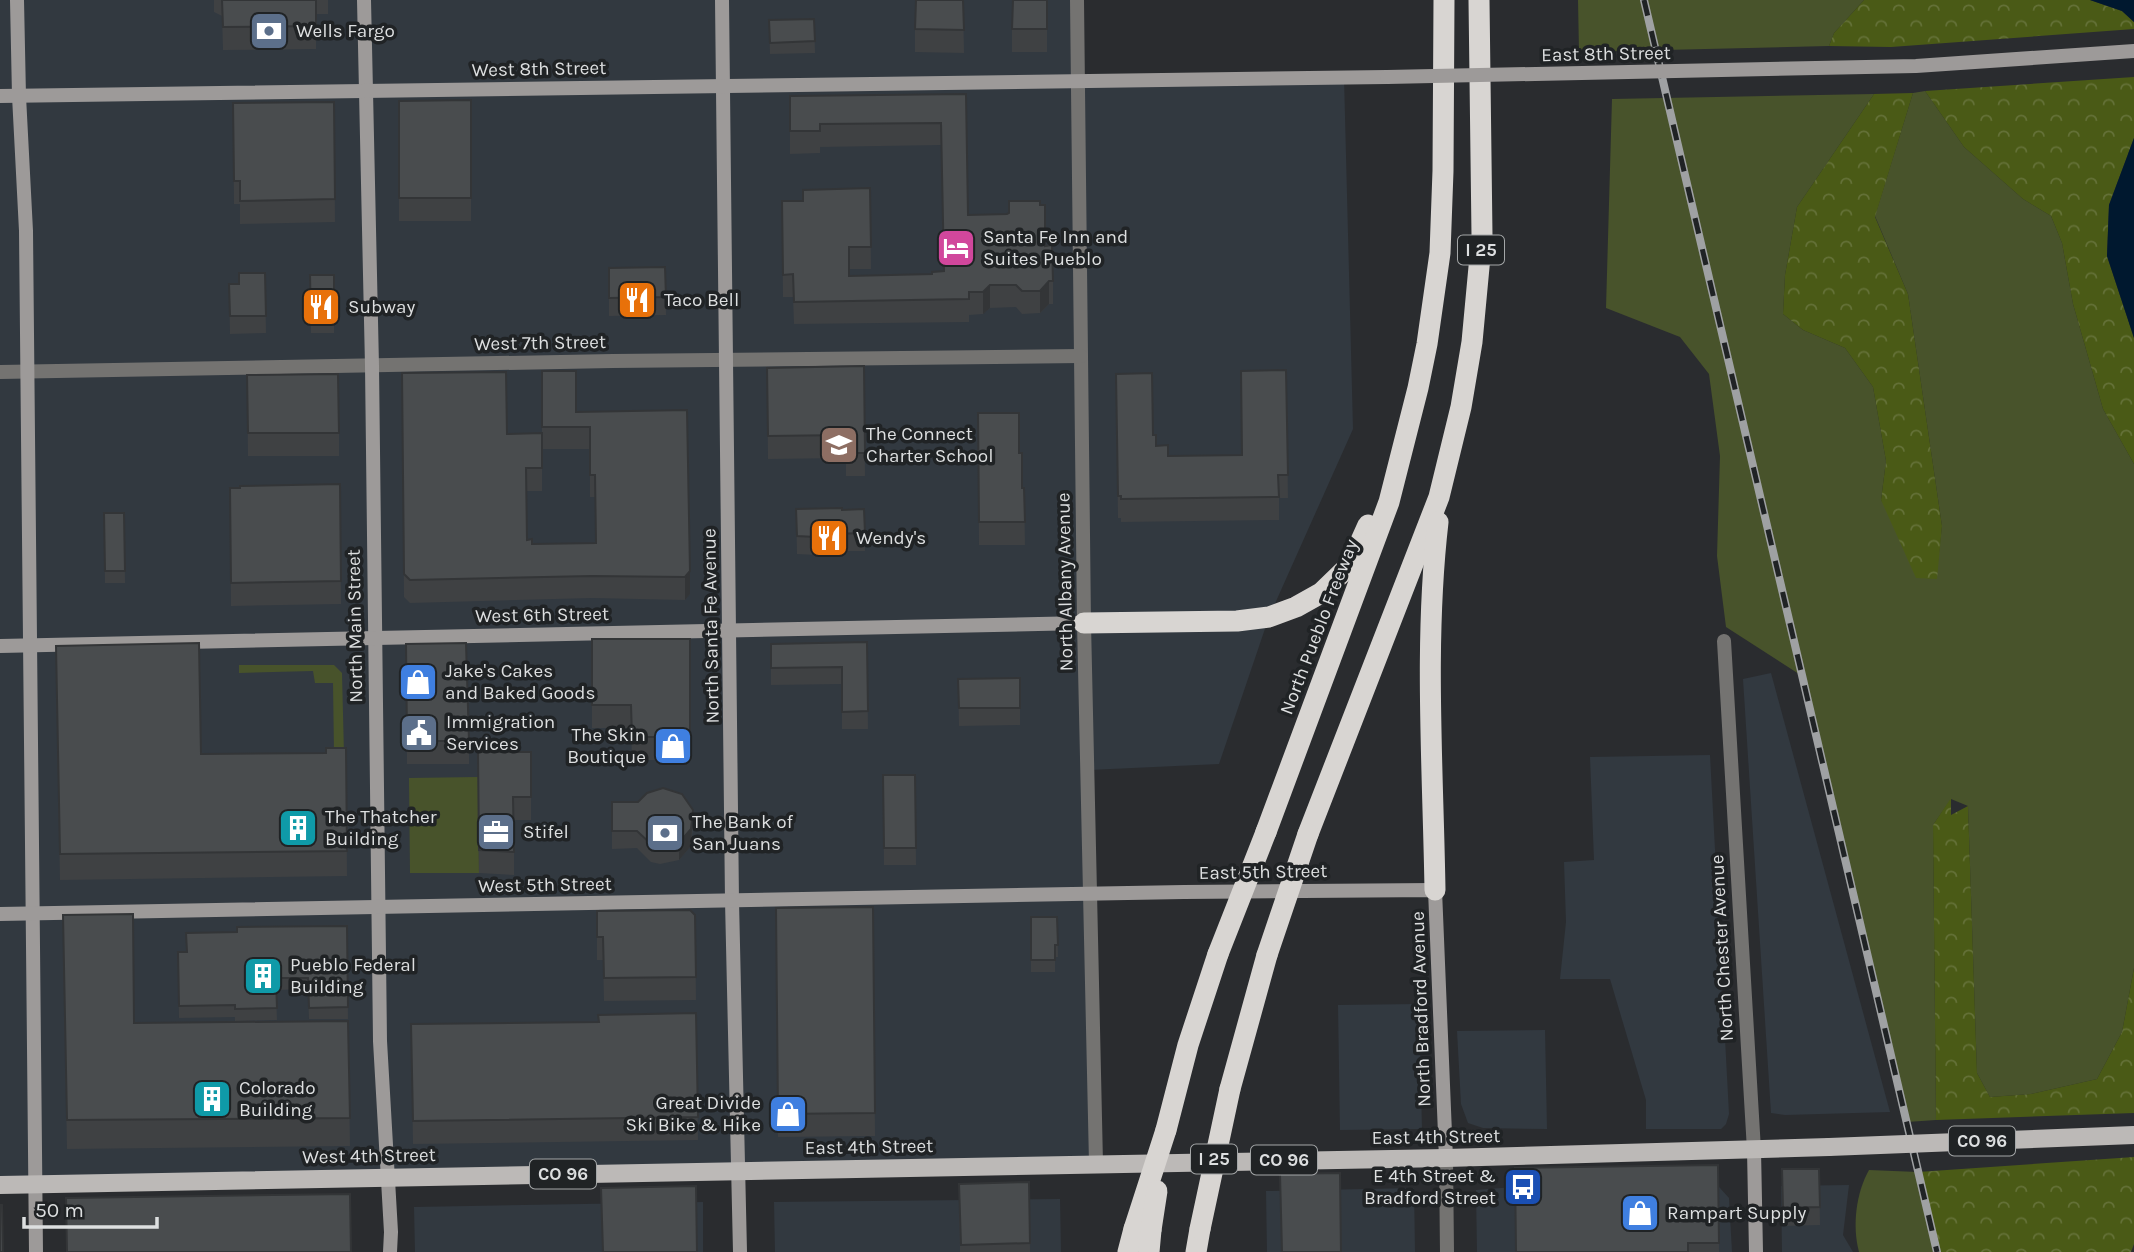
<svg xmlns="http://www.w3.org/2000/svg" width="2134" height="1252" font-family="Karla,sans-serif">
	<defs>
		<pattern id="forest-crowns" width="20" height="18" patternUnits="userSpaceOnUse" patternTransform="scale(1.75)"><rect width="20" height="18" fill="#4a5a16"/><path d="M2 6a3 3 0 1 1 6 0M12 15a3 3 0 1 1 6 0" fill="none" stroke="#647138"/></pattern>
	</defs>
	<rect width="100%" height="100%" fill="#2a2c2f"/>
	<!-- built -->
	<g fill="#323940">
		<polygon points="0,0 1077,0 1078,81 1344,77 1353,429 1269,617 1219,764 1089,770 1096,1163 0,1185"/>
		<polygon points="1771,673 1890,1112 1785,1115 1771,1113 1743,679"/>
		<polygon points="1710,755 1729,1114 1726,1124 1721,1129 1646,1129 1646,1100 1610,979 1560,979 1566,922 1564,862 1594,860 1590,757"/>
		<polygon points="1419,1004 1422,1129 1340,1130 1338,1005"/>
		<polygon points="1545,1030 1547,1129 1483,1128 1468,1123 1461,1104 1457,1031"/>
		<polygon points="1710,1177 1729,1198 1732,1252 1477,1252 1476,1190 1539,1185"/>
		<polygon points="1849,1185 1843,1235 1853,1252 1782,1252 1781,1186"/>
		<polygon points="1414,1188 1415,1252 1267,1252 1266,1191"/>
		<polygon points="1060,1199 1061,1252 775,1252 774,1202"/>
		<polygon points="703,1202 703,1252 415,1252 414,1207"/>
	</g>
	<!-- green -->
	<g fill="#48532b">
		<polygon points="1578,0 1864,0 1834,33 1829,46 1579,52"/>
		<polygon points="1925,91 1964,147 2023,199 2051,216 2062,243 2073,304 2103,409 2134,464 2134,968 2122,1032 2097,1079 2031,1094 1990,1097 1977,1073 1968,806 1951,799 1933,825 1936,1120 1907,1122 1802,676 1726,627 1717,556 1720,456 1709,374 1680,337 1606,308 1612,99 1874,94 1797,207 1785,275 1783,314 1803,330 1845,348 1873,387 1886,461 1881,500 1936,579 1942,526 1908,294 1875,216 1913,93"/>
		<polygon points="239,665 334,665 342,673 344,754 334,754 333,683 315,683 313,671 239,673"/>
		<polygon points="478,777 479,873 410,873 409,778"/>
		<path d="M1869,1170L1918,1172L1937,1252H1859C1852,1226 1856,1193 1869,1170Z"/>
	</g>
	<!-- forest -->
	<g fill="url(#forest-crowns)">
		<polygon points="1864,0 2090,0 2122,11 2134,22 2134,29 1891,47 1829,46 1834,33"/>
		<polygon points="2134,77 2134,138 2109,205 2107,256 2134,338 2134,464 2103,409 2073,304 2062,243 2051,216 2023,199 1964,147 1925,91"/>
		<polygon points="1913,93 1875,217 1908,294 1942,526 1937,579 1916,578 1881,500 1886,461 1873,387 1845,348 1803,330 1783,314 1785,275 1797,207 1874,94"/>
		<polygon points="1951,798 1951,815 1968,806 1977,1073 1990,1097 2031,1094 2097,1079 2122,1032 2134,968 2134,1113 1936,1120 1933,825"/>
		<polygon points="2134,1157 2134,1244 2131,1252 1937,1252 1918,1172"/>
	</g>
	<!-- water -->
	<g fill="#00182f">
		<polygon points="2090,0 2134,0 2134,22 2122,11"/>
		<polygon points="2134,138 2134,338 2107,256 2109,205"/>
	</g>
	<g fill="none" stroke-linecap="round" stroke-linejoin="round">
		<!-- street -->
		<g stroke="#747371" stroke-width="14">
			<polyline points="1077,0 1084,623 1096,1163"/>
			<polyline points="0,372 613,361 1081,356"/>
			<polyline points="1724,641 1754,1150"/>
			<polyline points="1446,1158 1447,1252"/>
		</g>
		<!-- secondary -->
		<g stroke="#9d9a99" stroke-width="14">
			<polyline points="17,0 19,96 26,231 36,1252"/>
			<polyline points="364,0 372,366 380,1041 391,1232 390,1252"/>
			<polyline points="722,0 732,901 740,1252"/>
			<polyline points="0,96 1387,77"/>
			<polyline points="0,646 1084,623"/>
			<polyline points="0,914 1184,892 1435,890 1446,1158"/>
			<polyline points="1754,1150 1756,1252"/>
		</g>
		<!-- primary -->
		<polyline stroke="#bcb9b7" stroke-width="18" points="0,1185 1446,1158 1829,1147"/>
		<!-- highway -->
		<g stroke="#d8d5d2" stroke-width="21">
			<polyline points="1084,623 1237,621 1269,617 1296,607 1321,593 1350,565 1368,525"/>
			<polyline points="1266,832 1389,502 1418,388 1427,344 1440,253 1443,171 1444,0"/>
			<polyline points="1308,834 1439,497 1461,407 1472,342 1482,235 1479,0"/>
			<path d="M1435,890C1433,767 1424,644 1438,522"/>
			<polyline points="1230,1089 1267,955"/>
			<polyline points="1166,1130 1188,1045 1218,954"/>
			<polyline points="1128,1252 1134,1229"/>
			<polyline points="1149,1252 1151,1230"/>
			<polyline points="1196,1252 1200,1229"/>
		</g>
		<!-- rail casing -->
		<g stroke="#9fa1a3" stroke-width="8">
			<polyline id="rail" points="1644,0 1937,1252"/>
		</g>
		<!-- rail -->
		<use href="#rail" stroke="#202325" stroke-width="5" stroke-dasharray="16" stroke-linecap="butt"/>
		<!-- secondary-bridge -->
		<polyline stroke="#9d9a99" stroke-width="14" points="1387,77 1916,66 2134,51"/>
		<!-- primary-bridge -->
		<polyline stroke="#bcb9b7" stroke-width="18" points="1829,1147 2134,1135"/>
		<!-- highway-bridge -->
		<g stroke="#d8d5d2" stroke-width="21">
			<polyline points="1218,954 1266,832"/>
			<polyline points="1267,955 1308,834"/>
			<polyline points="1134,1229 1166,1130"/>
			<polyline points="1200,1229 1230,1089"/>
			<polyline points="1151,1230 1157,1191"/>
		</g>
	</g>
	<!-- wall -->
	<g fill="#3f4143" fill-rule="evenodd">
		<polygon points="214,0 328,0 328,14 316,14 316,49 223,50 222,16 214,12"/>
		<polygon points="963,0 964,53 915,52 915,29"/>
		<polygon points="1047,0 1047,52 1012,52 1012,29"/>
		<polygon points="814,19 815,53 770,54 769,20"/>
		<polygon points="966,94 968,215 1045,246 1053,281 1053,304 1049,304 1040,313 1022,314 1016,307 990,308 983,314 969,315 969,322 794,324 793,297 783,297 782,201 803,201 870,188 871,269 849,269 849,276 932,274 944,271 941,145 820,147 820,153 790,154 790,96"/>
		<polygon points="471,100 471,221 399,221 399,101"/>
		<polygon points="334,102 335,222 240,224 240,204 234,204 233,103"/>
		<polygon points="665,267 666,315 609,316 609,268"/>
		<polygon points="265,273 266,333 230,334 229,284 239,284"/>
		<polygon points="310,275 334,275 334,333 311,333"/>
		<polygon points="864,366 865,476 846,476 846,458 768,459 767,368"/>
		<polygon points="1286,370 1288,498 1279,498 1279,520 1121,522 1121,518 1118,518 1116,374 1153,435 1156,446 1168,456 1242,455"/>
		<path d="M542,371L576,412L687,410L690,594L685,600L592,598L410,603L404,597L402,373L507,434L542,433ZM542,449H590V497H595L596,543L532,544L527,540L526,491H542Z"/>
		<polygon points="247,375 339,433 339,456 248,456"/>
		<polygon points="978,413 1019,453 1022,488 1024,488 1025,545 979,545"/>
		<polygon points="340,484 341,604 231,606 230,488"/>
		<polygon points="796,509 864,509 865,551 834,551 834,556 797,554"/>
		<polygon points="104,513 124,513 125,583 105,583"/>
		<polygon points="592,639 690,639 690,760 632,760 631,728 592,728"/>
		<polygon points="867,642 868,729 842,729 842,684 771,685 771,644"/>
		<polygon points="406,644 469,741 469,764 407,764"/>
		<polygon points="56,671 201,754 326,753 346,748 347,876 60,880"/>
		<polygon points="1020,678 1020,725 959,726 958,679"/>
		<polygon points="478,752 531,752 531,820 514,820 514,875 479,873"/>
		<polygon points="883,775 915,775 916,865 884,865"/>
		<polygon points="612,802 693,827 691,846 679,860 660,864 651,862 637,848 612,849"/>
		<polygon points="873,907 875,1136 778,1137 776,908"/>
		<polygon points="597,911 695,915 696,1000 604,1001 603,960 597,960"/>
		<polygon points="1031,917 1057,917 1058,957 1055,957 1055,972 1031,972"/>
		<polygon points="347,926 348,1019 309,1019 308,989 276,990 277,1020 235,1021 235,1017 179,1018 178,952 186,952"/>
		<polygon points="63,944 134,1023 348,1021 350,1146 67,1149"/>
		<polygon points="696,1013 698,1140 413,1144 411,1024 599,1022"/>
		<polygon points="1718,1165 1719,1252 1515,1252"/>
		<polygon points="1782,1169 1819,1169 1820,1225 1783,1226"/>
		<polygon points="1029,1182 1030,1252 960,1252 959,1184"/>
	</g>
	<!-- shaded-wall -->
	<g fill="#333537">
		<polygon points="1049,281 1049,304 1040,313 1040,291"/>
		<polygon points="990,285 990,308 983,314 983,292"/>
		<polygon points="690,571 690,594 685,600 685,577"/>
		<polygon points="693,810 691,846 679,860 679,843"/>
	</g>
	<!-- building -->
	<g fill="#494c4e" stroke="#333537" stroke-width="2">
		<polygon points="222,0 316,0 316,26 223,27"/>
		<polygon points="916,0 963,0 964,30 915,29"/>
		<polygon points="1013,0 1047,0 1047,29 1012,29"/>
		<polygon points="814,19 815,41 770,43 769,20"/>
		<polygon points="966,94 968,215 1007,214 1009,213 1009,201 1040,201 1040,205 1045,205 1045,246 1052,245 1053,281 1049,281 1040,291 1022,291 1016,285 990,285 983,292 969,292 969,299 794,302 793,274 783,275 782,201 803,201 803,190 870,188 871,247 849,247 849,276 932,274 932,272 944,271 941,123 820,124 820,131 790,131 790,96"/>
		<polygon points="471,100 471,198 399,198 399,101"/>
		<polygon points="334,102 335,199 240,201 240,181 234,181 233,103"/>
		<polygon points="665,267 666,297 609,298 609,268"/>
		<polygon points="239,273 265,273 266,316 230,316 229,284 239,284"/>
		<polygon points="310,275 334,275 334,321 311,321"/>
		<polygon points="864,366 865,453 846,453 846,435 768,436 767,368"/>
		<polygon points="1286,370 1288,475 1278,475 1279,497 1121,499 1121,496 1118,496 1116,374 1152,373 1153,435 1156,435 1156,446 1168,445 1168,456 1242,455 1241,371"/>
		<polygon points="542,371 576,371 576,412 687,410 690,571 685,577 592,576 410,580 404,574 402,373 506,372 507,434 542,433 542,468 526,468 527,540 532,539 532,544 596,543 595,475 590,475 590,427 542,427"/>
		<polygon points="338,374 339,433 248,433 247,375"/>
		<polygon points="978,413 1019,413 1019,453 1022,453 1022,488 1024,488 1025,522 979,522"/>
		<polygon points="340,484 341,581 231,583 230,488 240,488 240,486"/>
		<polygon points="842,508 842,510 864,509 865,533 833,534 834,538 797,536 796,509"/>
		<polygon points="104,513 124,513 125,571 105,571"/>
		<polygon points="592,639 690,639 690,737 632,737 631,705 592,705"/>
		<polygon points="867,642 868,711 842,712 842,667 771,668 771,644"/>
		<polygon points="199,643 201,754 326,753 326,748 346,748 347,851 60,854 56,646"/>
		<polygon points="466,643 469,741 407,741 406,644"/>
		<polygon points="1020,678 1020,708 959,708 958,679"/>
		<polygon points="478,752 531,752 531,797 513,797 514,852 479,850"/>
		<polygon points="883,775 915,775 916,848 884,848"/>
		<polygon points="663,788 682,794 693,810 691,829 679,843 660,847 651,844 637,831 612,831 612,802 638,802 647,793"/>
		<polygon points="873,907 875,1113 778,1114 776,908"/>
		<polygon points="690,910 695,915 696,977 604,978 603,937 597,937 597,911"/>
		<polygon points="133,914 134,1023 348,1021 350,1118 67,1120 63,915"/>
		<polygon points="1031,917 1057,917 1058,945 1055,945 1055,960 1031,960"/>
		<polygon points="347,926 348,1007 309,1008 308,978 276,978 277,1008 235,1009 235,1005 179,1006 178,952 187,952 186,933 237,932 237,927"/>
		<polygon points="696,1013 698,1117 413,1121 411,1024 599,1022 598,1015"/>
		<polygon points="1718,1165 1719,1243 1688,1243 1688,1252 1516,1252 1515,1168"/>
		<polygon points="1782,1169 1819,1169 1820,1207 1783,1208"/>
		<polygon points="1340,1173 1341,1252 1282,1252 1280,1174"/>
		<polygon points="1029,1182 1030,1243 961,1245 959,1184"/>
		<polygon points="696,1186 697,1252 603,1252 601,1188"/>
		<polygon points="350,1194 351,1252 67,1252 66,1198"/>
		<polygon points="0,1205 2,1205 3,1252 0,1252"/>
	</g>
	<!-- icons -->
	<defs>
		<g id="bank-square" transform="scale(2.0125)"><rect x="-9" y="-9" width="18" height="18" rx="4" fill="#5c6f8a" stroke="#202325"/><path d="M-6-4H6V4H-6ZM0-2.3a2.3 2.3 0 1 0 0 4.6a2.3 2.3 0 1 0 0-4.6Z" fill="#fff"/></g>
		<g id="hotel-square" transform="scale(2.0125)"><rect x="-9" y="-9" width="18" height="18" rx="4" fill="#d1479c" stroke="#202325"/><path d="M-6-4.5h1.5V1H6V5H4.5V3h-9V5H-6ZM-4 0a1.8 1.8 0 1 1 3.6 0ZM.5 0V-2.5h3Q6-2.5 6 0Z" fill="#fff"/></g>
		<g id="restaurant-square" transform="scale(2.0125)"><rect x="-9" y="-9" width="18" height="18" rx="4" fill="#e8710a" stroke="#202325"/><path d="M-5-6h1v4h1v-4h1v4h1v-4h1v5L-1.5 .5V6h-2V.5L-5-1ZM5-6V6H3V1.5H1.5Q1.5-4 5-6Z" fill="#fff"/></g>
		<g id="school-square" transform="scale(2.0125)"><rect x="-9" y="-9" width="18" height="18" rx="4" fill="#8d6e63" stroke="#202325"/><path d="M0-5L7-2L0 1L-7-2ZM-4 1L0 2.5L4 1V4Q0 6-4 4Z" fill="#fff"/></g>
		<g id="shop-square" transform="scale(2.0125)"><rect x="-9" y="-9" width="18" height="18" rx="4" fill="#3f7fe0" stroke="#202325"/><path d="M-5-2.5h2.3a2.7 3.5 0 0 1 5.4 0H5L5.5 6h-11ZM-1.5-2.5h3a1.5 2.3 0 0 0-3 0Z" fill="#fff"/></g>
		<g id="civic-square" transform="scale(2.0125)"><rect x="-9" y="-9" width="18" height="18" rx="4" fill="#5c6f8a" stroke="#202325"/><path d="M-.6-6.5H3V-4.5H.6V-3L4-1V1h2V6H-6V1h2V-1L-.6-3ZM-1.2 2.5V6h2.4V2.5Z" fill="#fff"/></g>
		<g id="building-square" transform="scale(2.0125)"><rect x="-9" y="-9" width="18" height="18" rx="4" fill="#0f9aa8" stroke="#202325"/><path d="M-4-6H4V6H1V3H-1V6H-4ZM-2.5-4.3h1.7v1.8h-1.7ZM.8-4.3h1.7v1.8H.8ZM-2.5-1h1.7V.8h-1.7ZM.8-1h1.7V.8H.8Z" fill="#fff"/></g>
		<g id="office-square" transform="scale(2.0125)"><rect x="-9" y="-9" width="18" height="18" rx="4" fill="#5c6f8a" stroke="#202325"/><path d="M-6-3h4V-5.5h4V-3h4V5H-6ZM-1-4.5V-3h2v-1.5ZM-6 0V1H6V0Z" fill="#fff"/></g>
		<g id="bus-square" transform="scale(2.0125)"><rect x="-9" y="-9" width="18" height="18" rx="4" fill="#1a4fb4" stroke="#202325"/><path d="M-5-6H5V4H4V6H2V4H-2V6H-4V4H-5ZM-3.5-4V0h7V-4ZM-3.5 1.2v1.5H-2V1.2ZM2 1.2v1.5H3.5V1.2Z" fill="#fff"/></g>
	</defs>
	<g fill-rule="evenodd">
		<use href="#bank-square" x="269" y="31"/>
		<use href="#hotel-square" x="956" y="248"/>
		<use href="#restaurant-square" x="637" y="300"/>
		<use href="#restaurant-square" x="321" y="307"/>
		<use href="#school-square" x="839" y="445"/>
		<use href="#restaurant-square" x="829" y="538"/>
		<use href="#shop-square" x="418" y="682"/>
		<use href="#civic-square" x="419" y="733"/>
		<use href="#shop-square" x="673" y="746"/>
		<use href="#building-square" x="298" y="828"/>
		<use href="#office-square" x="496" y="832"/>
		<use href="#bank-square" x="665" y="833"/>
		<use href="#building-square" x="263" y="976"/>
		<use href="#building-square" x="212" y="1099"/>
		<use href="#shop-square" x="788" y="1114"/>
		<use href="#bus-square" x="1523" y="1187"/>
		<use href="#shop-square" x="1640" y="1213"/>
	</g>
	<g text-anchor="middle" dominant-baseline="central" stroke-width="7" stroke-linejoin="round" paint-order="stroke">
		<!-- shield labels -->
		<g fill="#202325" stroke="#a4a7a8" stroke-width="2">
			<rect x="1458" y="235.5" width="46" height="29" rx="5"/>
			<rect x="1949" y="1126.5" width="66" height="29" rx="5"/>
			<rect x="1191" y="1144.5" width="46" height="29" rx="5"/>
			<rect x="1251" y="1145.5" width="66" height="29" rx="5"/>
			<rect x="530" y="1159.5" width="66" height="29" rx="5"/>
		</g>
		<g font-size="18" font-weight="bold" fill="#dddfe0">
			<text x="1481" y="250">I 25</text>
			<text x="1982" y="1141">CO 96</text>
			<text x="1214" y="1159">I 25</text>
			<text x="1284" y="1160">CO 96</text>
			<text x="563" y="1174">CO 96</text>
		</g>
		<!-- poi labels -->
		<g font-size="19" fill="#dddfe0" stroke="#202325" text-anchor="start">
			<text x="296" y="31">Wells Fargo</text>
			<text x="983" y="237">Santa Fe Inn and<tspan x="983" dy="22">Suites Pueblo</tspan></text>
			<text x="664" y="300">Taco Bell</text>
			<text x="348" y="307">Subway</text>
			<text x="866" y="434">The Connect<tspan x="866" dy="22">Charter School</tspan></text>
			<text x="856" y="538">Wendy's</text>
			<text x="445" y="671">Jake's Cakes<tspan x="445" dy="22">and Baked Goods</tspan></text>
			<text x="446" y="722">Immigration<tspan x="446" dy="22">Services</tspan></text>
			<text x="646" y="735" text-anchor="end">The Skin<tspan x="646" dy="22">Boutique</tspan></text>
			<text x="325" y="817">The Thatcher<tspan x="325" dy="22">Building</tspan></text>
			<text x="692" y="822">The Bank of<tspan x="692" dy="22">San Juans</tspan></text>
			<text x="523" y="832">Stifel</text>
			<text x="290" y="965">Pueblo Federal<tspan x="290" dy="22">Building</tspan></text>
			<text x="239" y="1088">Colorado<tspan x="239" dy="22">Building</tspan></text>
			<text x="761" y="1103" text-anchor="end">Great Divide<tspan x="761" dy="22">Ski Bike &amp; Hike</tspan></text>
			<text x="1496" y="1176" text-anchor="end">E 4th Street &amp;<tspan x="1496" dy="22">Bradford Street</tspan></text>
			<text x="1667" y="1213">Rampart Supply</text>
		</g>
		<!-- street labels -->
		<g font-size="19" fill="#dddfe0" stroke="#202325">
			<text transform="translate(1606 54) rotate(-1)">East 8th Street</text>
			<text transform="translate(539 69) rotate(-1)">West 8th Street</text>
			<text transform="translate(540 343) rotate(-1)">West 7th Street</text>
			<text transform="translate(1065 582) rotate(-91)">North Albany Avenue</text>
			<text transform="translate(542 615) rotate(-1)">West 6th Street</text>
			<text transform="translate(355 626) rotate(-91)">North Main Street</text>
			<text transform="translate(711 626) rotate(-91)">North Santa Fe Avenue</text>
			<text transform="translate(1319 627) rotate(-69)">North Pueblo Freeway</text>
			<text transform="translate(1263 872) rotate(-1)">East 5th Street</text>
			<text transform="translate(545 885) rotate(-1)">West 5th Street</text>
			<text transform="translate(1722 948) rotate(-93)">North Chester Avenue</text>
			<text transform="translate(1421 1009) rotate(-92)">North Bradford Avenue</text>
			<text transform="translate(1436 1137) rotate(-1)">East 4th Street</text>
			<text transform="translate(869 1147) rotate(-1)">East 4th Street</text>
			<text transform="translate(369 1156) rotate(-1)">West 4th Street</text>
		</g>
	</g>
	<!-- scale -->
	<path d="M24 1217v10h133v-10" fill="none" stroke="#dddfe0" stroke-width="3.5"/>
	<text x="35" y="1217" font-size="21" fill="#dddfe0" stroke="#202325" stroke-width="5" paint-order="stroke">50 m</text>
</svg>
